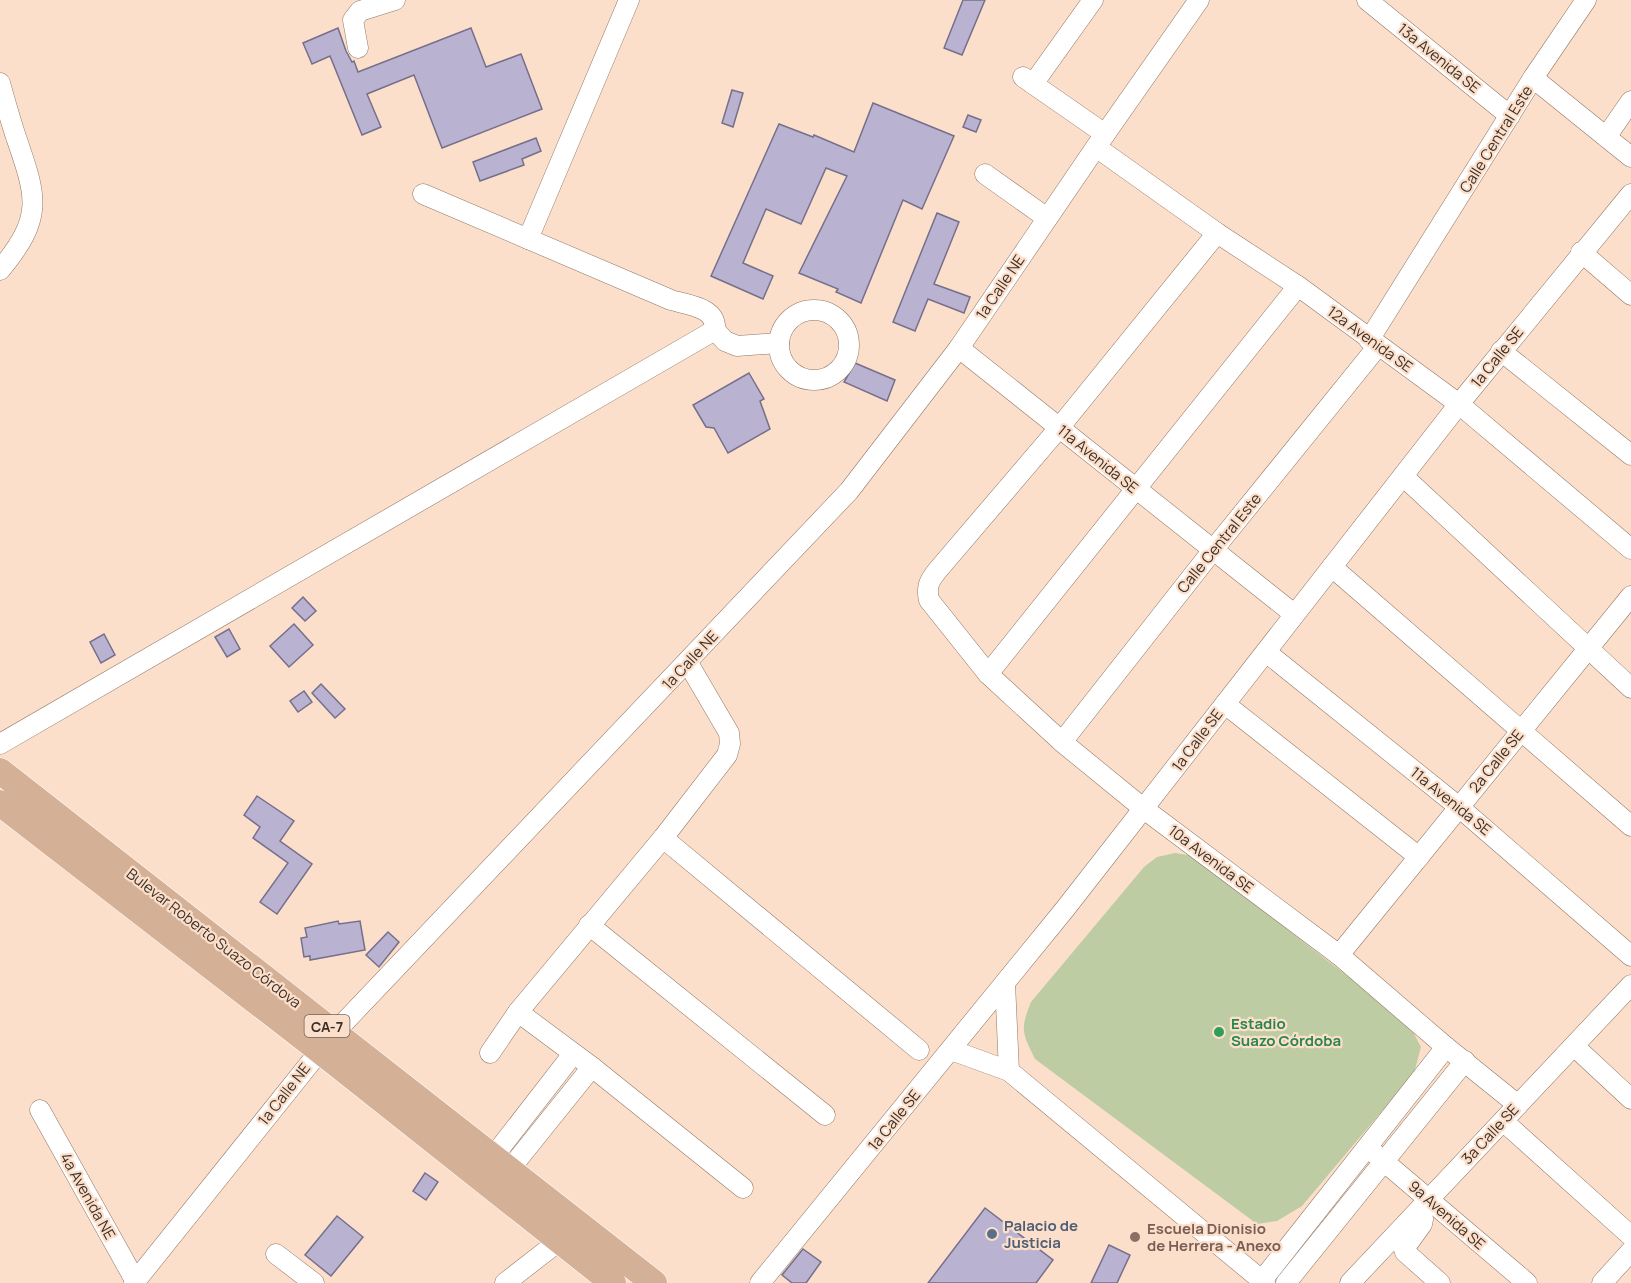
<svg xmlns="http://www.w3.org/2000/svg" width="1631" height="1283" font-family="Manrope,sans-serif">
	<rect width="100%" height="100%" fill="#fcdfca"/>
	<!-- grass -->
	<path fill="#becca3" d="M1175,853L1193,856L1409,1024L1421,1047L1414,1073L1302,1206L1277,1221L1257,1224L1035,1059C1022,1033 1020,1029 1031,1002L1144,867L1157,857Z"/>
	<!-- building -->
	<g fill="#b9b3d1" stroke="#756f8b" stroke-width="1.5">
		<polygon points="963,0 985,0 962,55 944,48"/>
		<polygon points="338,28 346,51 352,62 354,61 358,72 471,28 486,67 521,54 542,109 442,148 414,75 367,94 381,127 362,135 330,56 312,64 303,43"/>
		<polygon points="732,90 743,93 733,127 722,123"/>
		<polygon points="873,103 954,136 922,209 903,200 861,303 836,292 838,289 799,273 847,176 826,168 801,224 766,209 743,263 773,276 763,299 711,276 779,124 813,137 814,135 854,152"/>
		<polygon points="968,115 981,120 976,132 963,127"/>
		<polygon points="536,138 541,151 522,159 524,165 480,181 473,162"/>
		<polygon points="937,213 959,222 934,284 970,297 964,313 928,299 915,331 893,322"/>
		<polygon points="855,363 895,380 887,401 844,382"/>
		<polygon points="749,373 764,399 760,401 770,429 728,453 714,428 706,427 693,405"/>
		<polygon points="303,597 316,611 305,621 292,608"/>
		<polygon points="294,624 313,645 289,667 270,646"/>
		<polygon points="229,629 240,649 227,657 215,637"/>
		<polygon points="104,634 115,655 101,663 90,642"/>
		<polygon points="321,684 345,709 335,718 312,693"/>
		<polygon points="304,691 312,702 298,712 290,701"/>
		<polygon points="257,796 294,821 280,841 312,864 277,914 260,902 288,863 253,838 260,827 244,815"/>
		<polygon points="338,921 339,924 360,921 365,950 310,960 310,956 304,957 301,938 307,937 305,928"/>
		<polygon points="388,932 399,942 379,967 366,955"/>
		<polygon points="425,1173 438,1182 426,1200 413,1191"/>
		<polygon points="985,1208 1053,1260 1036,1283 928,1283"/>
		<polygon points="337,1216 363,1237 331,1276 305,1255"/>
		<polygon points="1109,1245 1130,1255 1117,1283 1091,1283"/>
		<polygon points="803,1249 821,1262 806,1283 792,1283 782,1275"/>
	</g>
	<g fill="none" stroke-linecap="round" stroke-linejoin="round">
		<!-- minor casing -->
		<g stroke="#907664" stroke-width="21">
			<g id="minor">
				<polyline points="1367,0 1510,116"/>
				<polyline points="358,48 353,20 360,11 395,0"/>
				<polyline points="1023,77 1105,134"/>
				<polyline points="1533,78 1631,157"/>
				<path d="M0,83C5,101 10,119 16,137C37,198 44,217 0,270"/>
				<polyline points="1033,84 1093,0"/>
				<polyline points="1606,137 1631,101"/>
				<polyline points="1096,147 1217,233 1298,286 1459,404 1631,549"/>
				<polyline points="985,174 1047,218"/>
				<path d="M423,194L671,300C688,305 717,307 715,330L725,341L737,346L779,343"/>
				<path d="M1217,233L1059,428L937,571C929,581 926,587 929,600L988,674L1062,742L1144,809L1339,955L1446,1047L1518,1105"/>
				<polyline points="528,239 629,0"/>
				<polyline points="1581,252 1631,295"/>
				<circle cx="814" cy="345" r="35"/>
				<polyline points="1369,340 1533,78 1586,0"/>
				<polyline points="959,348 1294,614"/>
				<polyline points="1501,351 1631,455"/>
				<polyline points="1403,476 1631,688"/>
				<polyline points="1332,567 1631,826"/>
				<polyline points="1266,652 1459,807 1631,956"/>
				<polyline points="988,674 1298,286"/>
				<polyline points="1225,704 1419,857"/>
				<polyline points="1062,742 1213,550 1378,346"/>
				<polyline points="0,744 715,330"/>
				<polyline points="663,838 919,1050"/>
				<polyline points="589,925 825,1115"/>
				<polyline points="1339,955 1631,596"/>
				<polyline points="1005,983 1009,1071"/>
				<polyline points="518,1012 592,1067 743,1188"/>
				<polyline points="1574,1046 1631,1099"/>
				<polyline points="951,1050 1009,1071 1265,1283"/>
				<polyline points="490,1053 518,1012 663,838 727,755 730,744 729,733 688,663"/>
				<polyline points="40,1110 136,1282"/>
				<polyline points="1503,1121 1631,1236"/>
				<polyline points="1374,1153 1527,1283"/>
				<polyline points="493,1157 573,1054"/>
				<polyline points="510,1169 592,1067"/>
				<polyline points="1420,1213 1423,1219 1422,1224 1404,1249 1405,1252 1440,1283"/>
				<polyline points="276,1254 314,1283"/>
				<polyline points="134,1283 335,1032 849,491 959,348 1096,147 1199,0"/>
				<polyline points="505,1283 559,1241"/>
				<polyline points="760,1283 1065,909 1459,404 1631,194"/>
				<polyline points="1260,1283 1446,1047"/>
				<polyline points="1286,1283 1465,1061"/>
				<polyline points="1350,1283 1631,985"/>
				<polyline points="1602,1283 1631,1251"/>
			</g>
		</g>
		<!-- major casing -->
		<g stroke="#fff" stroke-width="27">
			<g id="major">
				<polyline points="0,771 654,1283"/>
				<polyline points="0,803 319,1050 613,1283"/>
			</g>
		</g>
		<!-- minor -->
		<use href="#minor" stroke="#fff" stroke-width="20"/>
		<!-- major -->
		<use href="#major" stroke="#d4b097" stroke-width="26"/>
	</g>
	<!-- markers -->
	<circle fill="#2e9e5b" stroke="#fcdfca" stroke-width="2" cx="1219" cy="1032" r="6"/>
	<circle fill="#5c6f8a" stroke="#fcdfca" stroke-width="2" cx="992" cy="1234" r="6"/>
	<circle fill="#8d6e63" stroke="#fcdfca" stroke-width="2" cx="1135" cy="1237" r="6"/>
	<g text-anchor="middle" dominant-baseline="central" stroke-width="4.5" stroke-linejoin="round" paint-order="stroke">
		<!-- shield labels -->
		<rect fill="#fcdfca" stroke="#756459" stroke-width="1.5" x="304.5" y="1015" width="45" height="22" rx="4.5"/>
		<g font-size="14" font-weight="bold" fill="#3b3028">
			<text x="327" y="1026">CA-7</text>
		</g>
		<!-- street labels -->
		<g font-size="15" fill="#3b3028" stroke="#fcdfca">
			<text transform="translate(1439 58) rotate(39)">13a Avenida SE</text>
			<text transform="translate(1496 139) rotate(-58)">Calle Central Este</text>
			<text transform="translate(1000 287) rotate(-56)">1a Calle NE</text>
			<text transform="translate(1370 339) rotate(36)">12a Avenida SE</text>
			<text transform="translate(1497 357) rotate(-51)">1a Calle SE</text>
			<text transform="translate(1098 459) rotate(39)">11a Avenida SE</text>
			<text transform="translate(1219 543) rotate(-51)">Calle Central Este</text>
			<text transform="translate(690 660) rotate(-47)">1a Calle NE</text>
			<text transform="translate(1197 740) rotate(-53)">1a Calle SE</text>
			<text transform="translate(1496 761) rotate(-51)">2a Calle SE</text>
			<text transform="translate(1451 801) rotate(39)">11a Avenida SE</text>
			<text transform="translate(1211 859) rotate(37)">10a Avenida SE</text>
			<text transform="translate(214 938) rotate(38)">Bulevar Roberto Suazo Córdova</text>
			<text transform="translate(284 1094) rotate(-52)">1a Calle NE</text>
			<text transform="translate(894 1120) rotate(-51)">1a Calle SE</text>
			<text transform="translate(1490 1134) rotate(-47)">3a Calle SE</text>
			<text transform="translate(88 1196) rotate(61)">4a Avenida NE</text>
			<text transform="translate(1447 1215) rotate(41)">9a Avenida SE</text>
		</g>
		<!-- leisure labels -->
		<g font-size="15" font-weight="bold" fill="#27864d" stroke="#fcdfca" text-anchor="start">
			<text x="1231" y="1023">Estadio<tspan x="1231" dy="17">Suazo Córdoba</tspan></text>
		</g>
		<!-- service labels -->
		<g font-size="15" font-weight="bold" fill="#4e5e75" stroke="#fcdfca" text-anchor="start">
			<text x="1004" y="1225">Palacio de<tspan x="1004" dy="17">Justicia</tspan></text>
		</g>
		<!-- education labels -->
		<g font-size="15" font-weight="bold" fill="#785e54" stroke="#fcdfca" text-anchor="start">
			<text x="1147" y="1228">Escuela Dionisio<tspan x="1147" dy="17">de Herrera - Anexo</tspan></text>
		</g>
	</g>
</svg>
